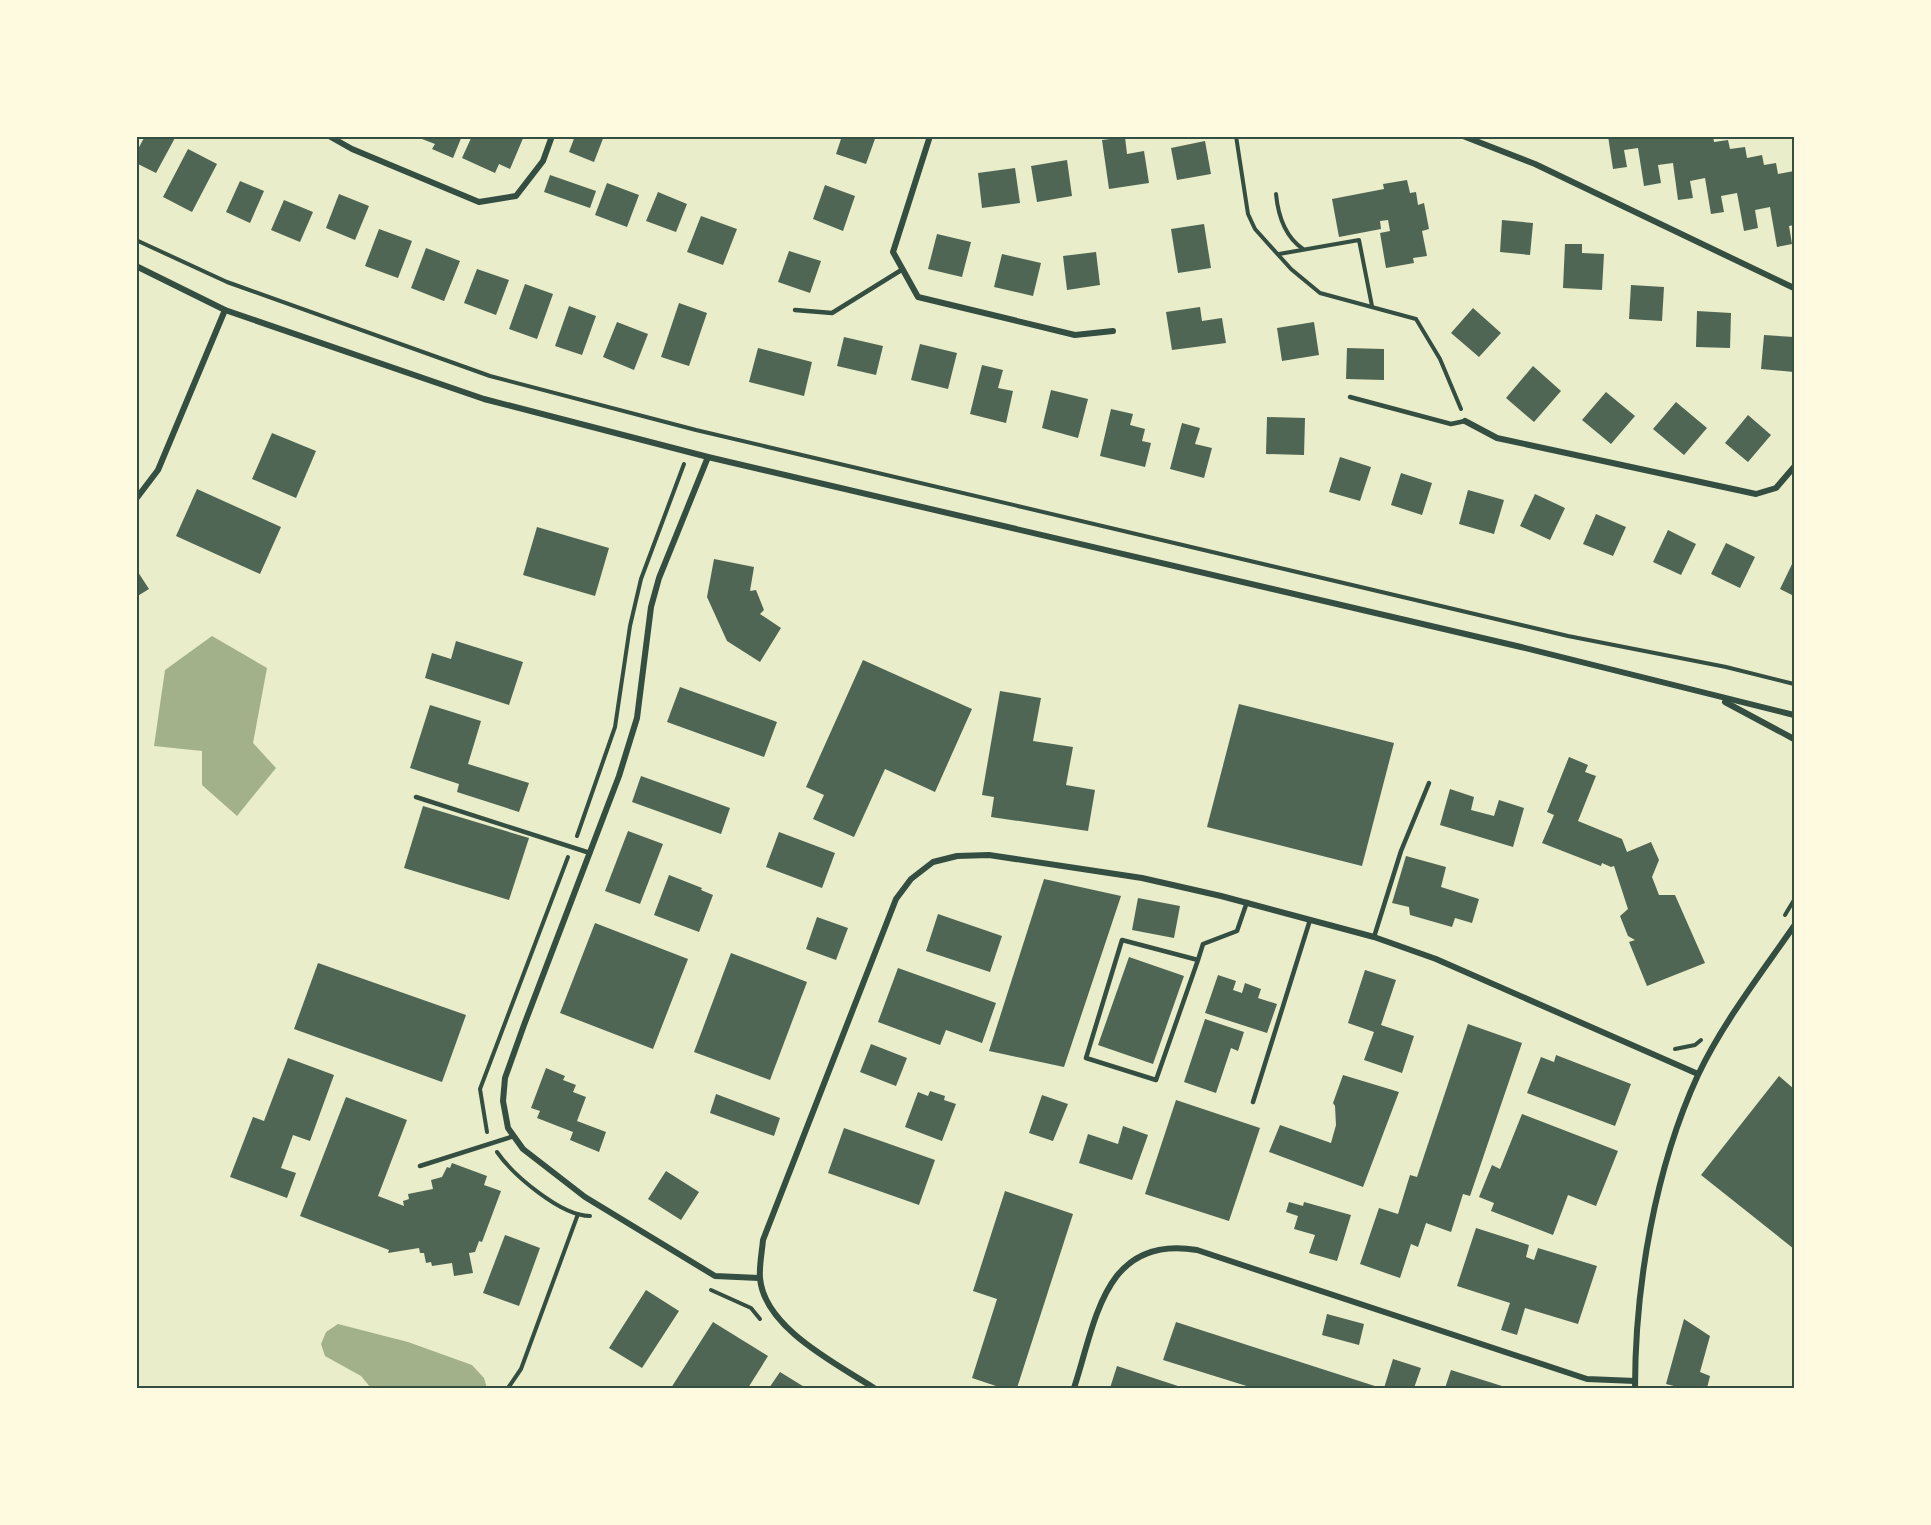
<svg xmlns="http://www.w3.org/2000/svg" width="1931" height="1525" font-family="'Asap Condensed',sans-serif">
	<rect width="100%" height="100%" fill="#e9edc9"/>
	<!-- water -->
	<g fill="#a3b18a">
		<polygon points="212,636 267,668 253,743 276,768 237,816 202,785 202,751 154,746 165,670"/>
		<polygon points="338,1324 408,1342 472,1365 484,1378 487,1388 371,1388 361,1376 325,1356 321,1344 326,1332"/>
	</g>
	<!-- building -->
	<g fill="#4f6655">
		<polygon points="145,136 176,136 156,173 136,163 136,153"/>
		<polygon points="423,136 462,136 453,158 432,149 435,144 422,139"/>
		<polygon points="472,136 488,138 524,136 510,169 499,164 495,173 462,158"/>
		<polygon points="575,136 604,136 594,162 569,152"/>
		<polygon points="842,136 876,136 866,164 836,154"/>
		<polygon points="1608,136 1713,136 1714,142 1728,140 1730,149 1745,147 1747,158 1762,155 1764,165 1776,163 1778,174 1794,171 1794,225 1789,226 1792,244 1777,247 1770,207 1755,210 1758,228 1744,231 1737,193 1721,196 1724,212 1711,214 1705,178 1690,181 1693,198 1678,200 1673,163 1658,165 1661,183 1644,186 1638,148 1624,150 1627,167 1613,169"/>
		<polygon points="1125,137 1127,154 1144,151 1149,183 1109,189 1102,140"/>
		<polygon points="1205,141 1211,174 1177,180 1171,148"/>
		<polygon points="188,149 217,164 192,212 163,197"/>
		<polygon points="1067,160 1072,196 1037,202 1031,166"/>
		<polygon points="1015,168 1020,203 982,208 978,173"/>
		<polygon points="550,175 596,191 590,208 544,192"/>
		<polygon points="1407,180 1410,193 1416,192 1418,205 1424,203 1429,229 1422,231 1427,256 1413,258 1414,263 1386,268 1380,233 1390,231 1388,220 1380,221 1381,229 1339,237 1332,199 1384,189 1383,184"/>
		<polygon points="240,181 264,191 250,223 226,212"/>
		<polygon points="607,183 639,195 627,227 595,215"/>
		<polygon points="825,185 855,196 843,231 813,219"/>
		<polygon points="658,192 687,204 676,232 646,221"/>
		<polygon points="339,194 369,206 355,240 326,228"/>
		<polygon points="284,200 313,212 300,242 271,230"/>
		<polygon points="701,216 737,229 723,265 687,252"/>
		<polygon points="1502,220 1533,223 1530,255 1500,252"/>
		<polygon points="1204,224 1211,268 1178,273 1171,229"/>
		<polygon points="379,229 412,241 398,278 365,266"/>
		<polygon points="937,234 971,242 962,277 928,269"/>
		<polygon points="1565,244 1582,244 1582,253 1604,254 1602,290 1563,288"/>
		<polygon points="426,248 460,261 444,301 411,288"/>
		<polygon points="789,251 821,261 810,293 778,282"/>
		<polygon points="1096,252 1100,285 1067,290 1063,256"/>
		<polygon points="1002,254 1041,263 1033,296 994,287"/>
		<polygon points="477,269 509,280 496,315 464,303"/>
		<polygon points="525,284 553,294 537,339 509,329"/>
		<polygon points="1631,285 1664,287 1662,321 1629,319"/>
		<polygon points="679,303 707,313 689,366 661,357"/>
		<polygon points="569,306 596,316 582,355 555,346"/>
		<polygon points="1200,307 1202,321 1222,318 1226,343 1172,350 1166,312"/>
		<polygon points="1473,308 1501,333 1479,357 1451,333"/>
		<polygon points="1697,311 1731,313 1730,348 1696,347"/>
		<polygon points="617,322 648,334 634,370 603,357"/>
		<polygon points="1314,322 1319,355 1282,361 1277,328"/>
		<polygon points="1764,335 1794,337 1794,372 1761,369"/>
		<polygon points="844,337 883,346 876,375 837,366"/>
		<polygon points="920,344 957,353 948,389 911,380"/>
		<polygon points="758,348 812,362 804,396 749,382"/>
		<polygon points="1347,348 1384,349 1384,380 1346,379"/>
		<polygon points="982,365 1003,370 998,388 1013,391 1006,423 970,414"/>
		<polygon points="1533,366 1561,391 1534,422 1506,398"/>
		<polygon points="1051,390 1088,399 1078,438 1042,428"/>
		<polygon points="1606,392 1635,416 1611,444 1582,420"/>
		<polygon points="1676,402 1707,428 1684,455 1653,429"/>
		<polygon points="1111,409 1133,414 1130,425 1145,429 1142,441 1151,443 1145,467 1100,456"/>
		<polygon points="1748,415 1771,435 1748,462 1725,443"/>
		<polygon points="1267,417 1305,418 1304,455 1266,454"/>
		<polygon points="1182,423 1200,428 1195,444 1212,448 1204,478 1170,469"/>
		<polygon points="272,433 316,451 296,498 252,479"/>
		<polygon points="1340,457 1371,467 1360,501 1329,492"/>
		<polygon points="1401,473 1432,483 1422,515 1391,505"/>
		<polygon points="197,489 281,527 260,574 176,536"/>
		<polygon points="1468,490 1504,500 1494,534 1459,524"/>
		<polygon points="1535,494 1565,508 1550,540 1520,526"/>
		<polygon points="1596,514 1626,527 1613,556 1583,544"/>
		<polygon points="537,527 609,548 595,596 523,575"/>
		<polygon points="1668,530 1696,544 1681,575 1653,562"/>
		<polygon points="1726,543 1755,557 1740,588 1711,574"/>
		<polygon points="714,559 754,567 750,591 756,590 764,610 760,614 781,628 760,662 727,641 707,597"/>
		<polygon points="1794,560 1794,596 1780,589"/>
		<polygon points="136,569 149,589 136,597"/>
		<polygon points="456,641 523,662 509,705 425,678 432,653 451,659"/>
		<polygon points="863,660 972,709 935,792 885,769 854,837 813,819 824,795 806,787"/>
		<polygon points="680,687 777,722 764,757 667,722"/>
		<polygon points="1000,691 1041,698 1033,741 1073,747 1066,785 1095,790 1088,831 991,817 994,797 982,795"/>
		<polygon points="1239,704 1394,743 1362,866 1207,827"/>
		<polygon points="430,705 481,721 468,764 529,783 519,812 457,792 459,784 410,768"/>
		<polygon points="1569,757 1588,765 1585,772 1596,776 1578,821 1622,839 1627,852 1651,842 1659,860 1652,877 1659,895 1675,895 1705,963 1647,986 1629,942 1635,940 1628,936 1620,916 1628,909 1614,866 1611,867 1602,863 1601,866 1542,843 1554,815 1547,812"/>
		<polygon points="641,776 730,808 721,834 632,802"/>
		<polygon points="1450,789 1474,797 1471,810 1494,816 1499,800 1524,808 1513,847 1440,825"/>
		<polygon points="423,806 529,838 509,900 404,868"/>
		<polygon points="628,831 663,844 640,904 605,891"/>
		<polygon points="779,832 835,853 822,888 766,867"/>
		<polygon points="1406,856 1446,867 1441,887 1479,899 1472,923 1455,918 1452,927 1410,915 1409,907 1392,903"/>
		<polygon points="669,875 702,888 701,890 713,895 699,932 654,915"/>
		<polygon points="1044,879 1121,896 1064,1067 989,1051"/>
		<polygon points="1138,898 1180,906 1174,938 1132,930"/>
		<polygon points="938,914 1002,936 990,972 926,951"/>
		<polygon points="817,917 848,928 836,960 806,949"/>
		<polygon points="595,923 688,959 653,1049 560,1013"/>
		<polygon points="731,953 807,982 770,1080 694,1052"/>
		<polygon points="1129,957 1184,976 1153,1064 1098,1045"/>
		<polygon points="318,963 466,1015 442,1082 294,1029"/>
		<polygon points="898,968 996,1003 982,1043 946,1030 940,1045 878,1022"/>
		<polygon points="1365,970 1396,980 1381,1025 1414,1036 1402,1073 1364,1060 1374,1032 1348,1023"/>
		<polygon points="1218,975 1236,981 1233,990 1242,993 1245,983 1261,989 1258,998 1277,1004 1267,1033 1205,1013"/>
		<polygon points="1205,1019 1244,1032 1238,1051 1231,1048 1216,1093 1184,1082"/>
		<polygon points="1468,1024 1522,1043 1470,1196 1463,1194 1451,1232 1426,1223 1418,1247 1411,1244 1400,1278 1360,1264 1379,1208 1398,1214 1410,1175 1417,1177"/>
		<polygon points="871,1044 907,1058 896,1086 860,1072"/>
		<polygon points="1556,1055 1631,1084 1615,1126 1527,1093 1541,1057 1554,1062"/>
		<polygon points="288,1058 334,1075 310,1141 293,1135 281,1168 296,1173 287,1198 230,1177 253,1117 264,1121"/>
		<polygon points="546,1068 565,1076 563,1080 576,1085 573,1092 586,1097 577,1121 606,1132 599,1152 570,1140 573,1132 537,1118 540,1111 531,1108"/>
		<polygon points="1343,1075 1399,1092 1363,1187 1269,1152 1280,1125 1331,1143 1336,1125 1335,1106 1333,1103"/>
		<polygon points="1779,1076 1794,1089 1794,1249 1701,1175"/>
		<polygon points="930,1091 945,1096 944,1100 956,1104 942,1141 905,1127 918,1092 928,1096"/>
		<polygon points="716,1094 780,1118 774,1136 710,1113"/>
		<polygon points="1042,1095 1068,1104 1053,1141 1029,1133"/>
		<polygon points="346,1097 407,1120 378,1196 404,1206 403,1201 409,1199 408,1194 433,1189 431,1180 442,1177 447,1167 450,1168 452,1163 487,1176 484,1185 501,1191 482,1242 479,1241 475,1252 469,1253 473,1273 454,1276 452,1263 432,1266 431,1262 426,1263 424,1253 420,1253 419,1248 388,1253 389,1250 300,1216"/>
		<polygon points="1176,1100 1260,1128 1229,1221 1145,1194"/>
		<polygon points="1522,1114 1618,1151 1596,1206 1568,1195 1553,1235 1491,1211 1494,1203 1479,1197 1492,1165 1500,1169"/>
		<polygon points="1123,1126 1148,1135 1132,1180 1079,1163 1088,1134 1118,1144"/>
		<polygon points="844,1128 935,1160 919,1205 828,1173"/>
		<polygon points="666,1171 699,1192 681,1220 648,1199"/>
		<polygon points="1005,1191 1073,1214 1017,1388 1002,1388 972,1378 997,1299 973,1291"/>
		<polygon points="1289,1202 1303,1206 1304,1202 1351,1215 1337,1261 1309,1253 1315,1235 1294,1229 1298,1216 1286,1212"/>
		<polygon points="1476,1228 1529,1245 1526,1257 1534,1260 1538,1248 1597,1266 1578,1324 1525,1308 1517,1335 1501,1330 1510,1303 1457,1286"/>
		<polygon points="505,1235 540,1248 519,1306 483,1293"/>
		<polygon points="646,1290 679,1311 642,1368 609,1348"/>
		<polygon points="1327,1314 1364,1324 1359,1345 1322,1335"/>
		<polygon points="1684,1319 1710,1336 1700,1372 1710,1376 1707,1388 1682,1388 1666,1384"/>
		<polygon points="713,1322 768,1356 748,1388 671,1388"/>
		<polygon points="1176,1322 1381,1388 1253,1388 1163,1360"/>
		<polygon points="1393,1359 1421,1368 1414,1388 1384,1388"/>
		<polygon points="1117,1366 1184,1388 1110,1388"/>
		<polygon points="1451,1370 1502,1386 1501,1388 1445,1388"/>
		<polygon points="780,1372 806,1388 769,1388"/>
	</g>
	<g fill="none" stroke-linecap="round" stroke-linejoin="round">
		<!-- path -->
		<g stroke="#344e41" stroke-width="4">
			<polyline points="1236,136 1248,214 1255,229 1291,269 1320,293 1416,319 1440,359 1461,409"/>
			<path d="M1276,194C1278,215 1284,236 1303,249"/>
			<polyline points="136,240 227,282 490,376 696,430 1568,636 1726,667 1794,684"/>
			<polyline points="1279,254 1359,240 1372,306"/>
			<polyline points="577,836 615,727 630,626 641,579 684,464"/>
			<polyline points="1785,915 1794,900"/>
			<polyline points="1675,1049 1695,1045 1701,1040"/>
			<polyline points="487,1132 480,1089 568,857"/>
			<path d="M497,1152C513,1175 561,1216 590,1216"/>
			<polyline points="711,1290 751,1308 760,1319"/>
			<polyline points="508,1388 521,1369 578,1214"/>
		</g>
		<!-- service -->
		<g stroke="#344e41" stroke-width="4.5">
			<polyline points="795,310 832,313 903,269"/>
			<polyline points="1350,397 1451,424 1465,421"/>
			<polyline points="416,797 590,853"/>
			<polyline points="1374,937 1401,851 1429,783"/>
			<polyline points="1198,960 1122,940 1086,1058 1156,1080 1198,960 1203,944 1237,931 1247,902"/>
			<polyline points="1253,1102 1310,920"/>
			<polyline points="420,1166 514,1136"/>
		</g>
		<!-- minor -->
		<g stroke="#344e41" stroke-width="6">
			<polyline points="329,136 352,149 479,202 516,196 543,161 552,136"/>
			<polyline points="930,136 893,252 918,297 1075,335 1113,331"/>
			<polyline points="1463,136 1535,164 1794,288"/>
			<polyline points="136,266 225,310 484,399 708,457 1521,647 1794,715"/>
			<polyline points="1465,421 1497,438 1756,494 1776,488 1794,467"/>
			<polyline points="708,457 659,578 651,607 637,718 619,776 524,1025 505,1078 503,1101 508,1128 523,1149 585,1197 715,1276 759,1278"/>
			<polyline points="136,499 158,470 225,310"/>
			<polyline points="1725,702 1794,739"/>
			<path d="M874,1388C837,1364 764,1328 760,1278C759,1266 762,1252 763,1240L896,899L911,879L933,862L957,856L989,855L1142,878L1221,896L1374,937L1436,959L1698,1074"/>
			<path d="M1074,1388C1096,1321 1104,1234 1197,1250L1587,1379L1635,1381"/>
			<path d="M1635,1388C1635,1286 1655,1168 1698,1075C1722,1024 1762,972 1794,926"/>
		</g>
	</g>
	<!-- border -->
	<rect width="1931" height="1525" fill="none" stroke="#fefae0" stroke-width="276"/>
	<rect x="138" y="138" width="1655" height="1249" fill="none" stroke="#344e41" stroke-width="2"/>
</svg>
